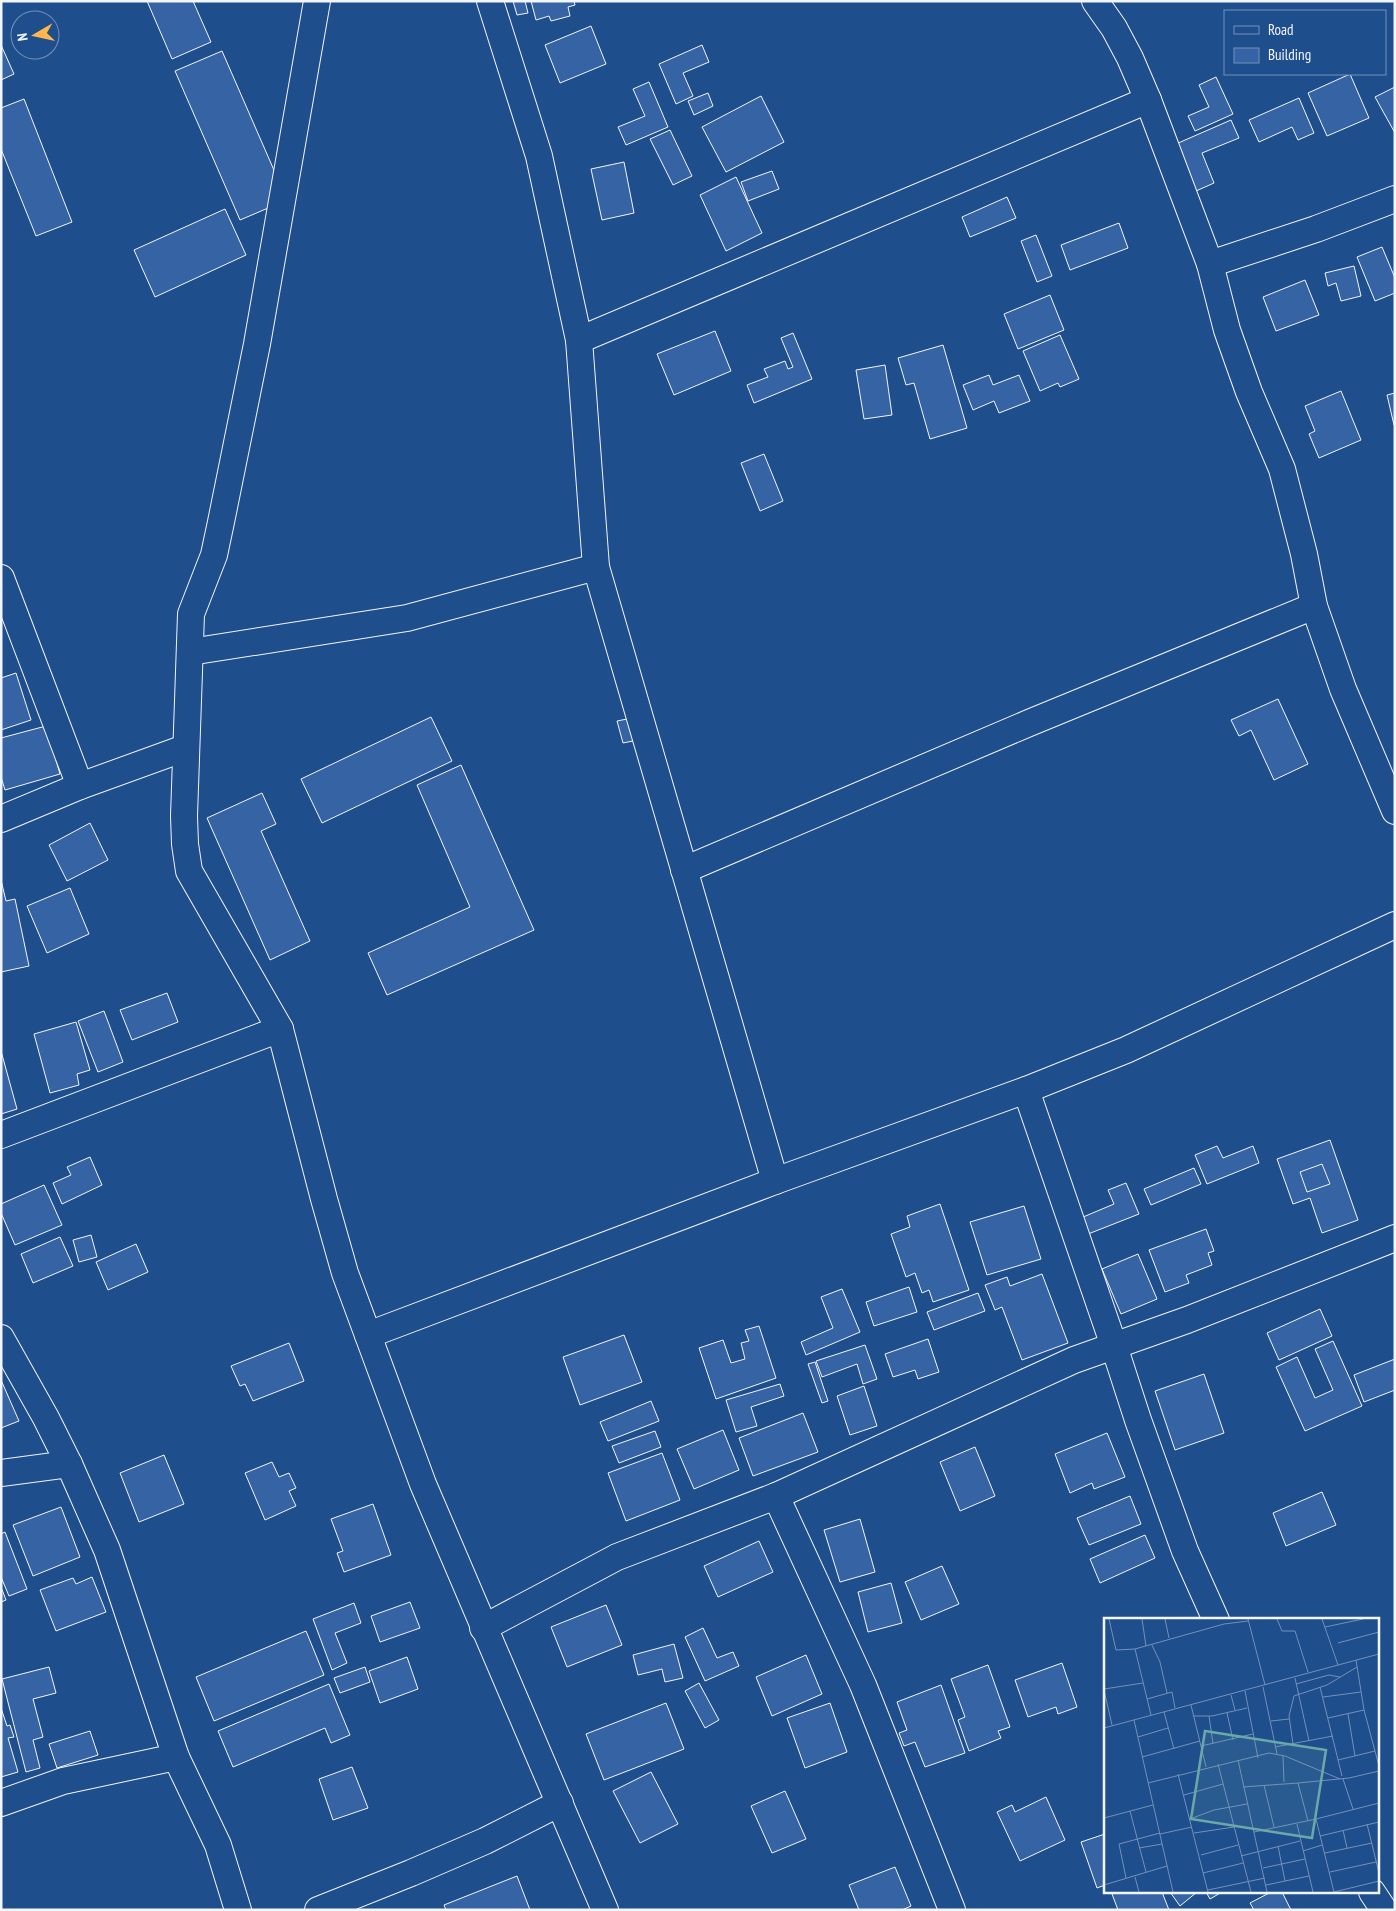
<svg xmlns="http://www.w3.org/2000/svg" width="1396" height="1911" font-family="'PT Sans Narrow',sans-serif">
	<rect width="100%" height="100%" fill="#1f4e8c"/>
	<!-- building -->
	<g fill="#3563a3" stroke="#f2f6ff">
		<polygon points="147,1 193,1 211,42 172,59"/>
		<polygon points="513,1 525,1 528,13 517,15"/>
		<polygon points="531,1 574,1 575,5 568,7 570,16 551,21 549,16 536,20"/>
		<polygon points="591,26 606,64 560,83 545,45"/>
		<polygon points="1,45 14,74 1,80"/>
		<polygon points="702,45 709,62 683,73 693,96 676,104 659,64"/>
		<polygon points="222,51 287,200 240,220 175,71"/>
		<polygon points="1350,74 1369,118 1327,136 1308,93"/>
		<polygon points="1216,77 1233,114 1195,131 1188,116 1209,107 1199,85"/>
		<polygon points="649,82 668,127 626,145 618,127 645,116 633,89"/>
		<polygon points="1395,87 1395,133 1375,97"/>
		<polygon points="708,93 713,106 694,115 688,101"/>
		<polygon points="761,96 784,142 726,172 702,127"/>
		<polygon points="1299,98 1314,133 1298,140 1292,127 1259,142 1249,120"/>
		<polygon points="24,99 72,222 36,236 1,149 1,108"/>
		<polygon points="1231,120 1239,138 1202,153 1214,183 1196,191 1176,144"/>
		<polygon points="670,130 692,176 673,185 650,139"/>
		<polygon points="624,162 634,213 602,220 591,169"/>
		<polygon points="772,171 779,189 748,201 741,182"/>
		<polygon points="736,177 762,233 726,251 700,195"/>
		<polygon points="1007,197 1016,218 970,237 962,217"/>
		<polygon points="225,209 246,255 155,297 134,250"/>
		<polygon points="1119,223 1128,248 1070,270 1061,245"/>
		<polygon points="1036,235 1052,276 1037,282 1021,241"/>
		<polygon points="1382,247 1395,278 1395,293 1375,301 1357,257"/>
		<polygon points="1354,266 1361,296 1341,301 1336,283 1328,286 1325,273"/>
		<polygon points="1305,280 1319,315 1276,331 1263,297"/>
		<polygon points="1050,295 1064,330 1018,349 1004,314"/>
		<polygon points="715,331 731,371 674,395 657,354"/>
		<polygon points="793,333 812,379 754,403 747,385 768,377 764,369 785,361 788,369 793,367 781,338"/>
		<polygon points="1060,335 1079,379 1060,387 1058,383 1040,391 1023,351"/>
		<polygon points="943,345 967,428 930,439 914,383 906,385 898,358"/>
		<polygon points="885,365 892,415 864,419 856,370"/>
		<polygon points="989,375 993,385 1019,375 1030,401 999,413 994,401 973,410 963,385"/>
		<polygon points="1341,391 1361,440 1319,458 1309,434 1315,431 1305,406"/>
		<polygon points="1395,393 1395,424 1394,425 1387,395"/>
		<polygon points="764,454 783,501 760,511 741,463"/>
		<polygon points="16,673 31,720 1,730 1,678"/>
		<polygon points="1278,699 1308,764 1274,780 1251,730 1239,736 1231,720"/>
		<polygon points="431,717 452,761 322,823 301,779"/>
		<polygon points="632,718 638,740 623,743 617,721"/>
		<polygon points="46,726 60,774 5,790 1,777 1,738"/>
		<polygon points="461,765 534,930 387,995 368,953 470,907 417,785"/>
		<polygon points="262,793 276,824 261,831 310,941 270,960 207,818"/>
		<polygon points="90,823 108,860 67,881 49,845"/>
		<polygon points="1,880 6,901 15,899 29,966 1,972"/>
		<polygon points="70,888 89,934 47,953 27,906"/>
		<polygon points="167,993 178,1022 132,1040 120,1010"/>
		<polygon points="104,1011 123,1062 98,1072 78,1021"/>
		<polygon points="76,1022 90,1070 77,1074 79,1085 50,1093 34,1034"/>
		<polygon points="1,1051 17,1109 1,1114"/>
		<polygon points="1330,1140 1358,1220 1322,1233 1310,1198 1293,1204 1277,1159"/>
		<polygon points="1217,1146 1223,1158 1253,1146 1259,1163 1207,1184 1195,1155"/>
		<polygon points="90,1157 102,1185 62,1204 53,1183 71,1175 67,1167"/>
		<polygon points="1322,1164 1330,1184 1307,1192 1300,1172"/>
		<polygon points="1194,1168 1201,1184 1151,1205 1144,1189"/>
		<polygon points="1126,1183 1139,1214 1083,1236 1076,1220 1114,1204 1108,1190"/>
		<polygon points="44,1185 62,1225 15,1245 1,1213 1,1204"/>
		<polygon points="940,1204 969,1290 933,1302 929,1290 922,1293 915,1273 906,1277 891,1234 910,1227 907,1216"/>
		<polygon points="1024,1206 1041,1259 987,1275 970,1222"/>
		<polygon points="1206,1229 1214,1251 1208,1253 1212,1265 1186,1275 1189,1283 1165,1292 1149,1250"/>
		<polygon points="91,1235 97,1257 79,1262 73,1240"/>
		<polygon points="60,1237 73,1266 33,1283 21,1254"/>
		<polygon points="136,1244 148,1272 108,1290 96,1262"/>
		<polygon points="1138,1254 1157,1299 1121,1314 1102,1269"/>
		<polygon points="1042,1274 1068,1343 1022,1360 1002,1307 995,1310 985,1285 1007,1277 1010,1286"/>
		<polygon points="909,1287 917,1312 874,1326 866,1302"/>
		<polygon points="842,1289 860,1332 806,1355 801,1342 833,1328 821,1297"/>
		<polygon points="978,1293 985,1311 934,1330 927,1312"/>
		<polygon points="1320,1309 1332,1336 1279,1360 1267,1333"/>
		<polygon points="759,1326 776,1378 716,1399 699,1348 723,1340 731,1363 745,1359 741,1343 749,1341 745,1330"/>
		<polygon points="624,1335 642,1382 580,1405 563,1357"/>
		<polygon points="928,1339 939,1372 918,1379 915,1370 893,1377 885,1354"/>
		<polygon points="1333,1341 1362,1406 1305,1431 1276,1367 1297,1357 1315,1398 1333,1390 1315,1349"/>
		<polygon points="289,1343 304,1381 253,1401 245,1384 240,1386 231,1366"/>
		<polygon points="865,1345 877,1379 863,1384 857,1364 822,1377 816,1361"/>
		<polygon points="1395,1359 1395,1390 1364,1402 1354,1375"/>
		<polygon points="815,1362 828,1401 822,1403 808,1364"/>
		<polygon points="1204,1374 1224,1433 1175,1450 1155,1391"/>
		<polygon points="1,1380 19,1421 1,1428"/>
		<polygon points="780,1384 784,1396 751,1407 757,1426 736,1432 726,1400"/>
		<polygon points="864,1386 877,1426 850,1435 837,1396"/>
		<polygon points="651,1401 659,1421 608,1441 600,1422"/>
		<polygon points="803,1413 818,1452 753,1476 739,1438"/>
		<polygon points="723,1430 739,1470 694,1489 677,1449"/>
		<polygon points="655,1431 661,1447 619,1463 612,1446"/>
		<polygon points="1107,1433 1125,1477 1094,1489 1092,1483 1070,1493 1055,1454"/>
		<polygon points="975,1447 995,1496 960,1511 940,1462"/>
		<polygon points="662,1453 680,1500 626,1521 608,1473"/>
		<polygon points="164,1455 184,1504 139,1522 120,1473"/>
		<polygon points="272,1462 279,1477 289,1473 296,1488 289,1491 296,1506 265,1520 245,1473"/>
		<polygon points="1322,1492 1336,1525 1286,1546 1273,1513"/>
		<polygon points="1130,1496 1141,1524 1089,1545 1077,1518"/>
		<polygon points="373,1504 391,1555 344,1572 337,1553 343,1551 331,1519"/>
		<polygon points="61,1507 80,1557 33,1576 13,1525"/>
		<polygon points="860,1519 875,1572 840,1582 824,1530"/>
		<polygon points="5,1532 27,1589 9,1596 1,1577 1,1534"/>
		<polygon points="1145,1535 1155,1558 1100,1583 1090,1559"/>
		<polygon points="759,1541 773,1572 718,1597 704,1566"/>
		<polygon points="942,1566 959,1604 921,1620 905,1582"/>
		<polygon points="92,1577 106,1612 56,1631 40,1590 73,1578 76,1584"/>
		<polygon points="891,1583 902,1623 868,1632 858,1592"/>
		<polygon points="1,1587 6,1600 1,1602"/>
		<polygon points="410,1602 420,1628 380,1642 371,1616"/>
		<polygon points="354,1603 361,1623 335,1633 347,1663 332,1670 313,1619"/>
		<polygon points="606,1605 622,1645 567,1667 551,1627"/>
		<polygon points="703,1628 717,1658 733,1652 739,1666 705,1681 685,1637"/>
		<polygon points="306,1631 324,1675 214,1721 196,1677"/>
		<polygon points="674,1644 683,1678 665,1682 662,1669 638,1675 633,1655"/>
		<polygon points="806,1655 822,1694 772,1716 756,1677"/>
		<polygon points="407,1657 418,1689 380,1703 369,1671"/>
		<polygon points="1062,1663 1077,1707 1058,1714 1056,1707 1028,1717 1015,1680"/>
		<polygon points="988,1665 1010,1727 998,1731 1001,1738 969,1751 958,1720 965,1717 951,1679"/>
		<polygon points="49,1667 56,1693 33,1699 43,1737 33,1740 40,1768 26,1772 2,1679"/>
		<polygon points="365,1667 370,1682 340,1693 334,1678"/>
		<polygon points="699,1683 719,1720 705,1728 685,1691"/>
		<polygon points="329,1684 350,1735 331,1743 325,1728 233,1767 218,1731"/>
		<polygon points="941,1685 965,1753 925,1767 915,1742 904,1746 899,1733 907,1730 897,1702"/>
		<polygon points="666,1703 684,1749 604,1780 586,1734"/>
		<polygon points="830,1703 847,1752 805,1768 787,1718"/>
		<polygon points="1,1708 7,1726 10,1725 14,1737 8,1738 18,1772 1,1777"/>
		<polygon points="90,1731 98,1755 57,1768 49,1744"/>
		<polygon points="352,1767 368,1808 333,1820 319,1779"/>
		<polygon points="651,1772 678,1824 640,1843 613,1791"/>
		<polygon points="785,1791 806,1839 772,1853 751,1806"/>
		<polygon points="1046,1797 1065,1840 1020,1861 997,1812 1012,1805 1015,1812"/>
		<polygon points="1105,1834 1105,1885 1097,1888 1081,1842"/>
		<polygon points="895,1867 911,1906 902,1910 859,1910 849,1885"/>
		<polygon points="517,1876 530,1910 446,1910 444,1905"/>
		<polygon points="1117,1892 1162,1892 1169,1910 1118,1910 1112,1894"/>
		<polygon points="1170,1892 1197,1892 1180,1906"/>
		<polygon points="1206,1892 1222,1892 1210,1899"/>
		<polygon points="1271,1892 1282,1892 1291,1910 1254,1910 1250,1903"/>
	</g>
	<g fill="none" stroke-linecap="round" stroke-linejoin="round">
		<!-- minor casing -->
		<g stroke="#f2f6ff" stroke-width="28">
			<g id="minor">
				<polyline points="317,1 257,344 221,522 214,555 191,614 184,816 185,844 189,871 280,1029 324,1199 345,1273 423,1484 605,1910"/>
				<polyline points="490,1 539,156 579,340"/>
				<polyline points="1095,1 1114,28 1130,58 1148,100 1210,264 1227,330 1249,392 1282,469 1304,554 1314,606 1343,689 1395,811"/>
				<polyline points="1210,264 1316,229 1395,199"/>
				<polyline points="1,578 80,786"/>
				<polyline points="190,652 407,618 596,567"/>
				<polyline points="1,819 80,786 185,748"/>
				<polyline points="684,870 1029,723 1314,606"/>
				<polyline points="1026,1090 1114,1346 1138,1420 1185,1551 1216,1620"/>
				<polyline points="1,1135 280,1029"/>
				<polyline points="775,1181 596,567 579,340 1148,100"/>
				<polyline points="368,1335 775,1181 1026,1090 1126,1050 1395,925"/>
				<polyline points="1,1338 46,1418 69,1464 107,1550 176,1757 218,1845 238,1910"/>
				<polyline points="1,1473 69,1464"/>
				<polyline points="776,1496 863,1685 952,1910"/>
				<polyline points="483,1628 617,1557 776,1496 1074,1360 1187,1320 1395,1238"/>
				<polyline points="1,1803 63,1781 176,1757"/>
				<polyline points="1372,1892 1384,1910"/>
				<polyline points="318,1910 411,1873 485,1841 560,1803"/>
			</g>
		</g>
		<!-- minor -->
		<use href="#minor" stroke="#1f4e8c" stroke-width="26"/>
	</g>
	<!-- overview -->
	<g transform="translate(1104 1618)">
		<rect width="275" height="275" fill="#1f4e8c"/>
		<path fill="none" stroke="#7391ba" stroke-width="1" d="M5,1L12,32L31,31L120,6L144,3M38,1L42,28M61,1L65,20M144,1L161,67M173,1L178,13H191L204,54M218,1L234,47M221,9L259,1M234,25L275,14M48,27L56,44L63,75M31,31L47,97M191,60L205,123M192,66L225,57L236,59M159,69L173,136M216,69L238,158M0,71L39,65M0,72L8,107M141,73L154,140M127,77L131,92M219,79L257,74M43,81L68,74L71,90M87,87L102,149M260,92L275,148M60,94L70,131M123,95L129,122M244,96L251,138M89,98H108L143,90M105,98L109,126M224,100L260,92L252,42M30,102L69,274M167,103L185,101M0,110L275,36M34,119L64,110M189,126L185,98L190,78L223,67L253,49M97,128L149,116M171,129L229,118M179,138L180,164M38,139L96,123M134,142L163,274M234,142L271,133M114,146L147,274M74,156L104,274M239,161L249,191M44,165L165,135L181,138L236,161M194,165L245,160L275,153M160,167L170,209M139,169L194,165L204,203M80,177L119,166M26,193L42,254M0,200L49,187M86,201L110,192L143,186M212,201L275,185M193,206L209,274M263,206L275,255M239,212L243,230M150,214L212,201L230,274M90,215L130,209M56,216L88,209M216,218L275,204M174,228L181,263M35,230L58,226M199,233L218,227M221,235L268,225M97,237L134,227M137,238L196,223M159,250L201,241M226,254L272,244M99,255L139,245M31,259L35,274M22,260L15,226L56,215M0,267L63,248M162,267L205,258M104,272L161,260M230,274L275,263"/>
		<path fill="#6aa9a8" fill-opacity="0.15" stroke="#6aa9a8" stroke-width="2.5" d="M101,113L222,132L208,220L87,201Z"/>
		<rect width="275" height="275" fill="none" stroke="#f2f6ff" stroke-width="2.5"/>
	</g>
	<!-- border -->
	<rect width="1396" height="1911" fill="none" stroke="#f2f6ff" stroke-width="5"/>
	<!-- legend -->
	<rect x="1224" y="10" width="162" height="65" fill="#1f4e8c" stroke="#7391ba"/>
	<rect x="1234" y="26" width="25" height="8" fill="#1f4e8c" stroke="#7391ba"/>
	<text x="1268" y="35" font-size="15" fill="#f2f6ff">Road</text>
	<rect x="1234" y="48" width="25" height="15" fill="#3563a3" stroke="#7391ba"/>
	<text x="1268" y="60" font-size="15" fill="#f2f6ff">Building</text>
	<!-- north arrow -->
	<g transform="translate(35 35) rotate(261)"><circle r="24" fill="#1f4e8c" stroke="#7391ba"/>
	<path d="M0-4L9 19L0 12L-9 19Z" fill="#ffb74d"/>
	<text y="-8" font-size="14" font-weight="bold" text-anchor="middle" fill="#f2f6ff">N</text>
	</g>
</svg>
